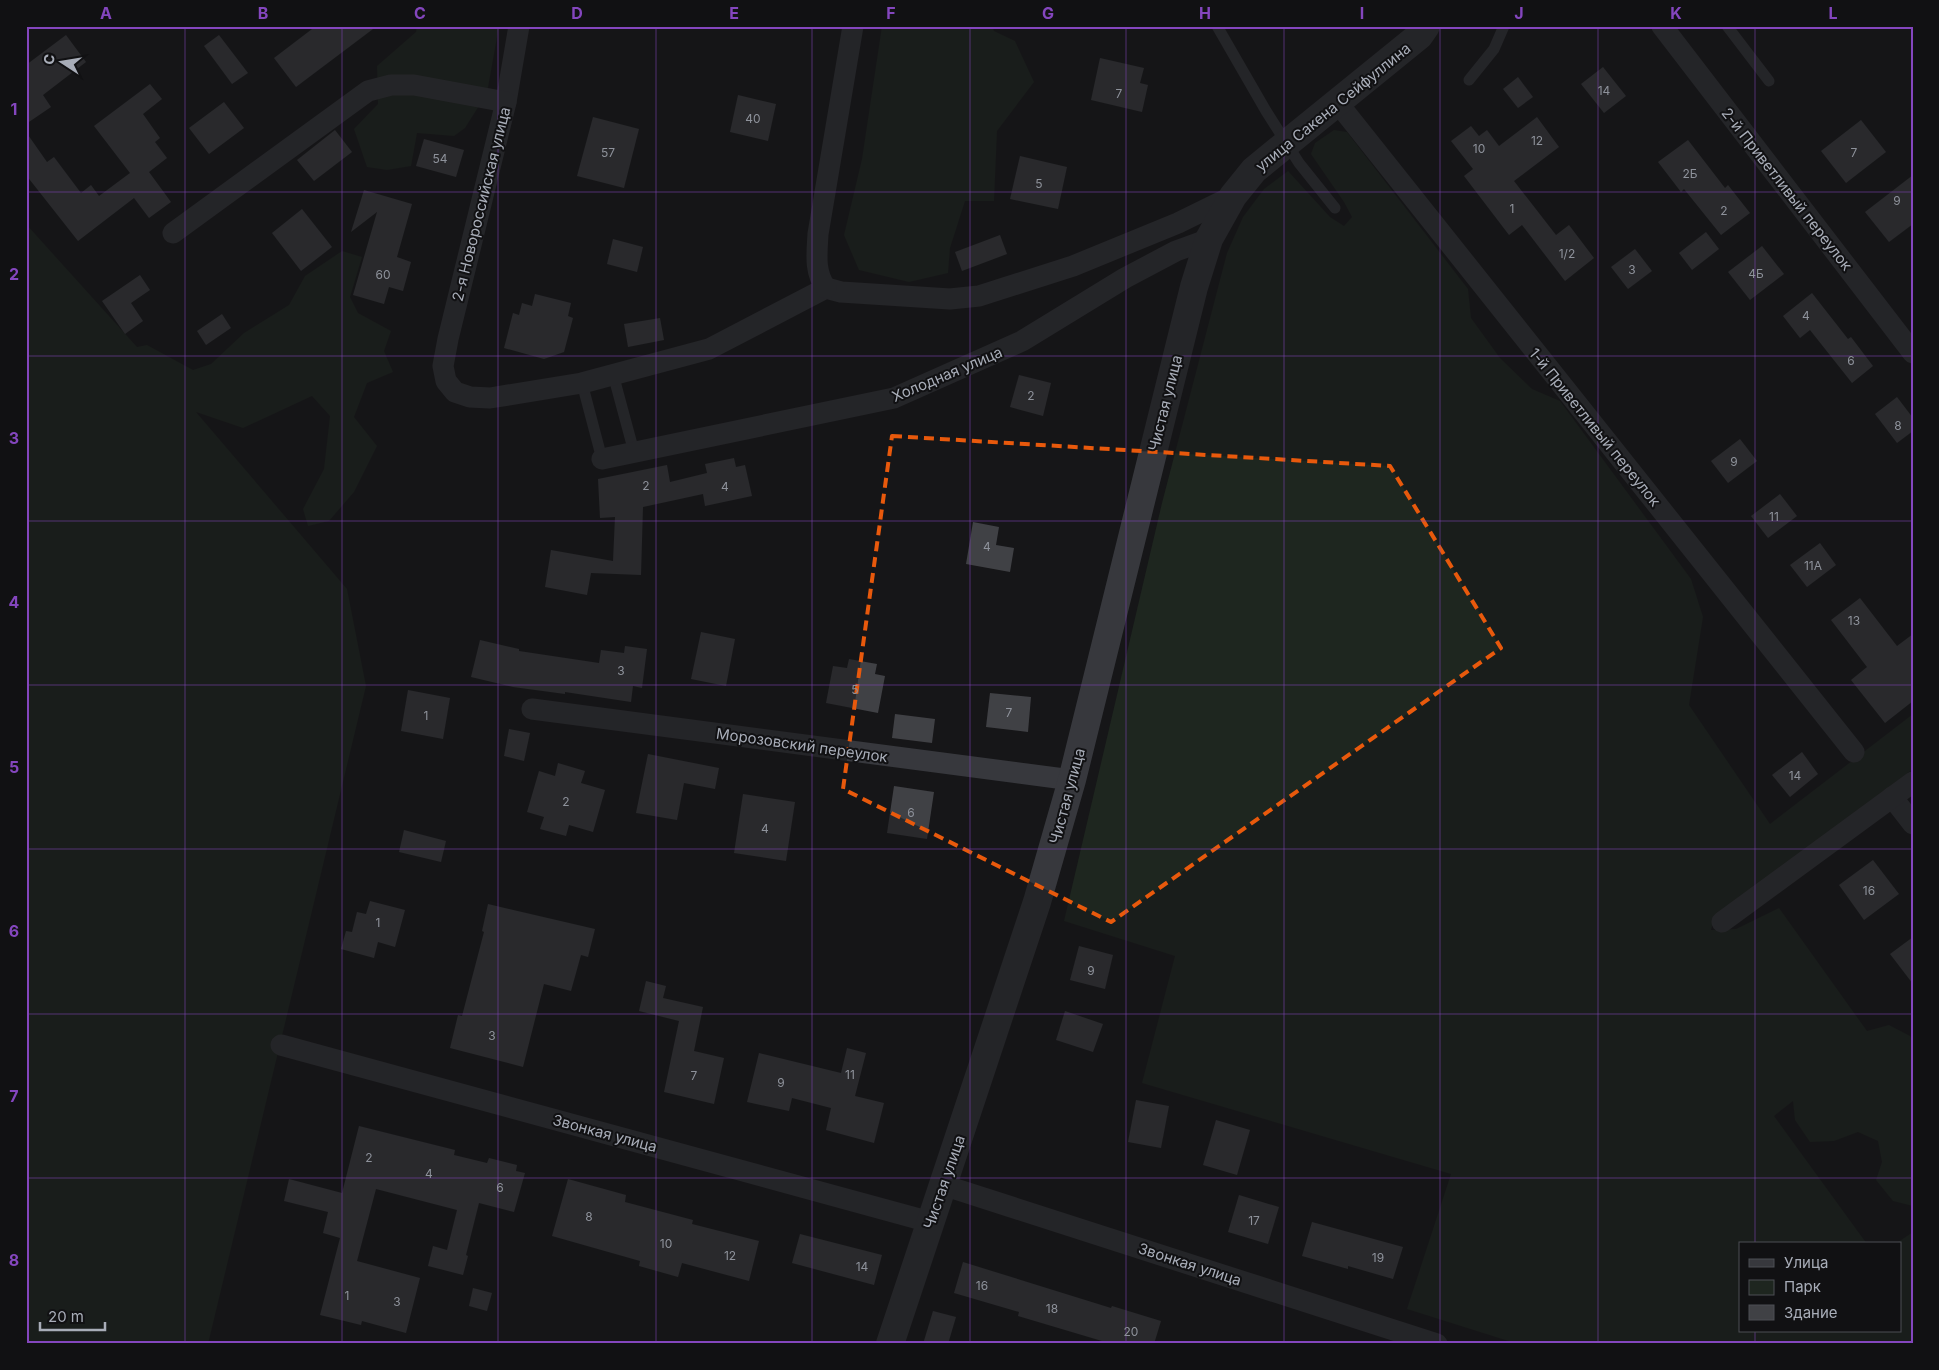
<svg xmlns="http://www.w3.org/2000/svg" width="1939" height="1370" font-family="Inter,sans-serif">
	<rect width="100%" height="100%" fill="#161618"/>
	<!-- green -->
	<g fill="#1e261f">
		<polygon points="417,26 499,26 487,93 465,128 454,136 417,133 411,166 387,170 367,167 354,129 378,104 377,66 416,32"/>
		<polygon points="882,26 992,26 994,31 1015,41 1034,82 997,131 994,201 965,201 950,248 948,273 909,282 859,270 844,235 862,159"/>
		<polygon points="1334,130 1347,132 1468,289 1471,318 1500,358 1532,389 1560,401 1691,579 1703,617 1689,705 1770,824 1913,714 1913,769 1714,919 1711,930 1736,929 1779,908 1867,1031 1889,1025 1910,1036 1913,1040 1913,1206 1893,1201 1876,1180 1882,1162 1878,1141 1858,1132 1834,1141 1810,1142 1795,1120 1793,1101 1774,1116 1867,1244 1740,1244 1740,1331 1900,1331 1900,1244 1895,1244 1913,1232 1913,1344 1518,1344 1407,1309 1451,1174 1142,1083 1175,956 1064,921 1162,503 1227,253 1243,217 1264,189 1288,171 1330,217 1344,226 1352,217 1344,202 1311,154 1315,143"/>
		<polygon points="26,224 137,347 147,345 193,370 211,364 244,333 289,305 305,276 342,251 362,257 350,297 358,313 391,331 384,351 393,372 367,383 354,417 377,446 354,492 329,521 308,526 303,509 324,469 330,416 312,396 243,428 196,412 347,589 366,686 208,1344 26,1344"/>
	</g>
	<!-- building -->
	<g fill="#404145">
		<polygon points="316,26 377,26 296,87 274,58"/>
		<polygon points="66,35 86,62 43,95 51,107 26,124 26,65"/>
		<polygon points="219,35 248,73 232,84 204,46"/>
		<polygon points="1100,58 1144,68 1140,83 1148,85 1142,112 1091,100"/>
		<polygon points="1603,67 1626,96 1604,113 1581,84"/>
		<polygon points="1518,77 1533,97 1518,108 1503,89"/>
		<polygon points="150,84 162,99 143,114 160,138 155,142 167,158 149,172 171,202 149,218 134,198 78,241 26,175 26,132 47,162 54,157 81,193 91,185 99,196 130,173 94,126"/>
		<polygon points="738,95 776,104 768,141 730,132"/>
		<polygon points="224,102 244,128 209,154 189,128"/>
		<polygon points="593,117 639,129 624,188 577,176"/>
		<polygon points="1537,117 1559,147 1514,181 1556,235 1569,225 1594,258 1565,281 1522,225 1509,235 1464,176 1473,169 1451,141 1471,126 1479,136 1487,130 1499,146"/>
		<polygon points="1861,120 1886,152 1846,183 1821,151"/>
		<polygon points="335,130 352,152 314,181 297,160"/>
		<polygon points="424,139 464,150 456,177 416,166"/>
		<polygon points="1688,140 1725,188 1728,185 1750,213 1721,235 1684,189 1681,192 1658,162"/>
		<polygon points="1020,156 1067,167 1058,209 1010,199"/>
		<polygon points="1913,175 1913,224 1889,242 1865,212"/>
		<polygon points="364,190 412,204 397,257 411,262 403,291 389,287 384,304 353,295 377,212 351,232"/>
		<polygon points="302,209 332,247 301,271 272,233"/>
		<polygon points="1706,232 1719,249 1692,270 1679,253"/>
		<polygon points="1000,235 1007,254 962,271 955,252"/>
		<polygon points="613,239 643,247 637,272 607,264"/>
		<polygon points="1762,246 1784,274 1750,300 1728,272"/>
		<polygon points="1635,249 1652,271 1628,289 1611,267"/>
		<polygon points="140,275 150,290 131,303 143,321 125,334 102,301"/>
		<polygon points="1812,293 1848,339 1851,337 1873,366 1852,383 1810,330 1800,338 1783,316"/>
		<polygon points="535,294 571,303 568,316 573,318 564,352 544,359 504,348 513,313 519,315 522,303 532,306"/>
		<polygon points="222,314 231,328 206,345 197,331"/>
		<polygon points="660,318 664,340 628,347 624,324"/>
		<polygon points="1019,375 1051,383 1043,416 1010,407"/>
		<polygon points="1897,397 1913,418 1913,431 1897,443 1875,414"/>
		<polygon points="1740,439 1757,461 1728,483 1711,461"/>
		<polygon points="734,458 736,467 745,465 752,496 705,506 703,494 643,507 641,575 591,573 587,595 545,587 551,550 613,561 615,517 600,518 598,479 667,465 670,482 707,473 705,464"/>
		<polygon points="1780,494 1797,516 1768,538 1751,516"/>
		<polygon points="973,522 999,527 996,545 1014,548 1010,572 966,564"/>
		<polygon points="1820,543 1836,565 1807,587 1790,565"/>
		<polygon points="1860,598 1897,646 1913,634 1913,701 1885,723 1851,680 1867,667 1831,620"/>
		<polygon points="701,632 735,639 726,686 691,679"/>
		<polygon points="480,640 519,649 519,651 599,663 601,650 624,653 625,646 647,649 642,688 633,686 631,702 565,692 565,694 513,687 471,677"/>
		<polygon points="849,659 877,664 875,674 885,676 878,713 826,703 833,666 847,668"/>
		<polygon points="408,690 450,698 443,739 401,731"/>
		<polygon points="990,693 1031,697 1028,732 986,727"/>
		<polygon points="895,714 935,719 932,743 892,738"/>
		<polygon points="509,729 530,733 524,761 504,756"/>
		<polygon points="1802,752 1818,774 1790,797 1772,775"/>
		<polygon points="648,754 719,768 715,789 684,783 677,820 636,813"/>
		<polygon points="558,763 585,771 581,783 605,790 593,832 569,825 566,836 540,829 544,817 527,812 539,771 555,776"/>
		<polygon points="894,786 934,792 927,839 887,833"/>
		<polygon points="743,794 795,802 786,861 734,853"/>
		<polygon points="404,830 446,841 441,862 399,852"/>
		<polygon points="1873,860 1899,894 1864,920 1839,885"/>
		<polygon points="370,901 405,910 395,947 378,942 374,958 341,949 346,931 352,932 357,912 366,914"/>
		<polygon points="488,904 595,929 588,957 581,955 571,991 544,984 523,1067 450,1048 458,1015 462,1016 484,932 482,931"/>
		<polygon points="1913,937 1913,984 1890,954"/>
		<polygon points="1079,946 1113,955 1105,989 1070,980"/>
		<polygon points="646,981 666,986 663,998 703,1007 694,1051 724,1058 714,1104 664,1092 679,1021 639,1011"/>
		<polygon points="1065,1011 1103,1024 1093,1052 1056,1040"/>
		<polygon points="847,1048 866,1053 855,1096 884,1103 874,1143 826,1130 831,1108 792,1098 789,1111 747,1102 759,1053 841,1073"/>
		<polygon points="1136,1100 1169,1106 1161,1148 1128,1142"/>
		<polygon points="1216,1120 1250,1130 1237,1175 1203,1165"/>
		<polygon points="359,1126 455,1150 454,1155 487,1163 489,1158 517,1165 516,1171 525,1173 514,1212 479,1203 466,1255 468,1256 463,1275 428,1266 433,1246 447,1250 457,1210 376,1189 357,1261 420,1278 406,1333 362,1321 361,1325 320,1315 340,1238 323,1233 328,1212 284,1201 289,1179 342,1193"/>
		<polygon points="568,1179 626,1195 625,1202 693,1220 692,1224 759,1241 749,1281 682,1263 678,1277 639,1266 640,1261 552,1236"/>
		<polygon points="1239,1195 1279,1207 1268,1244 1228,1232"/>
		<polygon points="1312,1222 1403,1247 1393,1279 1348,1266 1348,1269 1302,1256"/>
		<polygon points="800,1234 882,1255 874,1285 792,1263"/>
		<polygon points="963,1262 1111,1308 1112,1306 1161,1321 1154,1344 1112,1344 1018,1316 1019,1312 954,1293"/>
		<polygon points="473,1288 492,1293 487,1311 469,1306"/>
		<polygon points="933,1311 956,1317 948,1344 923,1344"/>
	</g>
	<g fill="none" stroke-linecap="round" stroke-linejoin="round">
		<!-- service -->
		<g stroke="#37383d" stroke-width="11">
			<polyline points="1217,26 1266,111 1299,163 1335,208"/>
			<polyline points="1727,26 1769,81"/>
			<polyline points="1469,80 1494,49 1504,26"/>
			<polyline points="613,374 634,452"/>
			<polyline points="582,383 602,459"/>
		</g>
		<!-- minor -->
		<g stroke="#37383d" stroke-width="21">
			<polyline points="519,26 506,102 448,339 443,366 446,381 455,392 470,397 490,398 582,383 709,349 826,288 841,292 950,299 979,296 1073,266 1178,223 1233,196"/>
			<polyline points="1662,26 1913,353"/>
			<polyline points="1337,102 1854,752"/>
			<polyline points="173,233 368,91 391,85 414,85 506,102"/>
			<path d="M826,288C814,272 817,253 818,234L853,26"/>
			<polyline points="602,459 894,398 1022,341 1125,278 1176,251 1209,239"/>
			<polyline points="532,709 1072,780"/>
			<polyline points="1892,797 1913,824"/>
			<polyline points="1722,922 1913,782"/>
			<polyline points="281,1045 930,1222"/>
			<polyline points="943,1185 1437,1344"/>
		</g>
		<!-- tertiary -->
		<polyline stroke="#37383d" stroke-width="28" points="890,1344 1037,902 1072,780 1194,287 1209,239 1233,196 1254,170 1419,36 1426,26"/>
	</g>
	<!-- marked area -->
	<path d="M0 0H1939V1370H0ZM892,436L1390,466L1501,648L1111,922L843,789Z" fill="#161618" fill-opacity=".55" fill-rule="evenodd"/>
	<path fill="none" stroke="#e8590c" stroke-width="4" stroke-dasharray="10 6" stroke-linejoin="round" d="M892,436L1390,466L1501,648L1111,922L843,789Z"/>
	<!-- grid -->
	<path fill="none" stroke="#8446be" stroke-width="1" stroke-opacity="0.55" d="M185,26V1344M342,26V1344M498,26V1344M656,26V1344M812,26V1344M970,26V1344M1126,26V1344M1284,26V1344M1440,26V1344M1598,26V1344M1755,26V1244M26,192H1913M26,356H1913M26,521H1913M26,685H1913M26,849H1913M26,1014H1913M26,1178H1913M1755,1331V1344"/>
	<g text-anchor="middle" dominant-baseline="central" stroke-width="4" stroke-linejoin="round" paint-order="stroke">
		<!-- number labels -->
		<g font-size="12" fill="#8e929b">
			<text x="1604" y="90">14</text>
			<text x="1119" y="93">7</text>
			<text x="753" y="118">40</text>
			<text x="1537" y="140">12</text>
			<text x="1479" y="148">10</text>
			<text x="608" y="152">57</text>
			<text x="1854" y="152">7</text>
			<text x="440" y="158">54</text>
			<text x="1690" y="173">2Б</text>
			<text x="1039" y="183">5</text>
			<text x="1897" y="200">9</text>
			<text x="1512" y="208">1</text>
			<text x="1724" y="210">2</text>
			<text x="1567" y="253">1/2</text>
			<text x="1632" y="269">3</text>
			<text x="1756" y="273">4Б</text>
			<text x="383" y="274">60</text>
			<text x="1806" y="315">4</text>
			<text x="1851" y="360">6</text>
			<text x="1031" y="395">2</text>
			<text x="1898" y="425">8</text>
			<text x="1734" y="461">9</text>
			<text x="646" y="485">2</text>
			<text x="725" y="486">4</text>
			<text x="1774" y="516">11</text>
			<text x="987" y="546">4</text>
			<text x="1813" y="565">11А</text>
			<text x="1854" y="620">13</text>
			<text x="621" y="670">3</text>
			<text x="855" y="689">5</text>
			<text x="1009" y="712">7</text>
			<text x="426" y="715">1</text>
			<text x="1795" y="775">14</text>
			<text x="566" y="801">2</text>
			<text x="911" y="812">6</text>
			<text x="765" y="828">4</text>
			<text x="1869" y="890">16</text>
			<text x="378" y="922">1</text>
			<text x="1091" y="970">9</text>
			<text x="492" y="1035">3</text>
			<text x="850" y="1074">11</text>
			<text x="694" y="1075">7</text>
			<text x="781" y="1082">9</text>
			<text x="369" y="1157">2</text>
			<text x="429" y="1173">4</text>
			<text x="500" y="1187">6</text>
			<text x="589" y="1216">8</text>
			<text x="1254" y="1220">17</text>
			<text x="666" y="1243">10</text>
			<text x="730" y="1255">12</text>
			<text x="1378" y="1257">19</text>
			<text x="862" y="1266">14</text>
			<text x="982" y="1285">16</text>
			<text x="347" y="1295">1</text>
			<text x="397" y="1301">3</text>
			<text x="1052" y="1308">18</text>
			<text x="1131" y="1331">20</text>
		</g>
		<!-- street labels -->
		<g font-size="15" fill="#a8adb8" stroke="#111113">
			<text transform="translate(1333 107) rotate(-39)">улица Сакена Сейфуллина</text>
			<text transform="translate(1787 189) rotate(52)">2-й Приветливый переулок</text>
			<text transform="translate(481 204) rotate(-76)">2-я Новороссийская улица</text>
			<text transform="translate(947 374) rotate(-23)">Холодная улица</text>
			<text transform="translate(1165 403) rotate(-76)">Чистая улица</text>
			<text transform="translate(1595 427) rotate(51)">1-й Приветливый переулок</text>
			<text transform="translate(802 745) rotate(8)">Морозовский переулок</text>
			<text transform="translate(1067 796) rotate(-75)">Чистая улица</text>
			<text transform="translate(605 1133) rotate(15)">Звонкая улица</text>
			<text transform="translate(944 1182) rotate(-71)">Чистая улица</text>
			<text transform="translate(1190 1264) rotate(18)">Звонкая улица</text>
		</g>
	</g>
	<!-- border -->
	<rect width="1939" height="1370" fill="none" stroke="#111113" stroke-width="55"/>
	<!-- legend -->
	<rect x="1739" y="1242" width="162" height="90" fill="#111113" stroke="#4d4f55"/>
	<rect x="1749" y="1259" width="25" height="8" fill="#37383d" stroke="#4d4f55"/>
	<text x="1784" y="1268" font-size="15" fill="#a8adb8">Улица</text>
	<rect x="1749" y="1280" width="25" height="15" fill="#1e261f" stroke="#4d4f55"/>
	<text x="1784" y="1292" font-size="15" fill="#a8adb8">Парк</text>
	<rect x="1749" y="1305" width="25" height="15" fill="#404145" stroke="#4d4f55"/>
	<text x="1784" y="1318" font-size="15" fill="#a8adb8">Здание</text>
	<!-- north arrow -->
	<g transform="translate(62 62) rotate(282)" stroke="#111113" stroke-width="4" paint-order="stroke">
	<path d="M0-4L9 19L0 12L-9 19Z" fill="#a8adb8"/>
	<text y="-8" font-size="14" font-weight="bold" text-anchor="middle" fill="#a8adb8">С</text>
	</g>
	<!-- scale -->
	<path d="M40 1322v8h65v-8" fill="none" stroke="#a8adb8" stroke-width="2.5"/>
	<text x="48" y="1322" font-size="15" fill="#a8adb8" stroke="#111113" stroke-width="4" paint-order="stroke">20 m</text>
	<rect x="28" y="28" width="1884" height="1314" fill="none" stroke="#8446be" stroke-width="2"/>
	<g font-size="16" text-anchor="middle" font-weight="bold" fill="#8446be">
		<text x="106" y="19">A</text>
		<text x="263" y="19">B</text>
		<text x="420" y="19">C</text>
		<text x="577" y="19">D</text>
		<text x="734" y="19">E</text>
		<text x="891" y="19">F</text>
		<text x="1048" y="19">G</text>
		<text x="1205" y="19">H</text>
		<text x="1362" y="19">I</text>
		<text x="1519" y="19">J</text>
		<text x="1676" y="19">K</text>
		<text x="1833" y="19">L</text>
		<text x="14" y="115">1</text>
		<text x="14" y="280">2</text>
		<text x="14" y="444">3</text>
		<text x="14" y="608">4</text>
		<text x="14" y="773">5</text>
		<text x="14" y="937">6</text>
		<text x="14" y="1102">7</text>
		<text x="14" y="1266">8</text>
	</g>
</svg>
